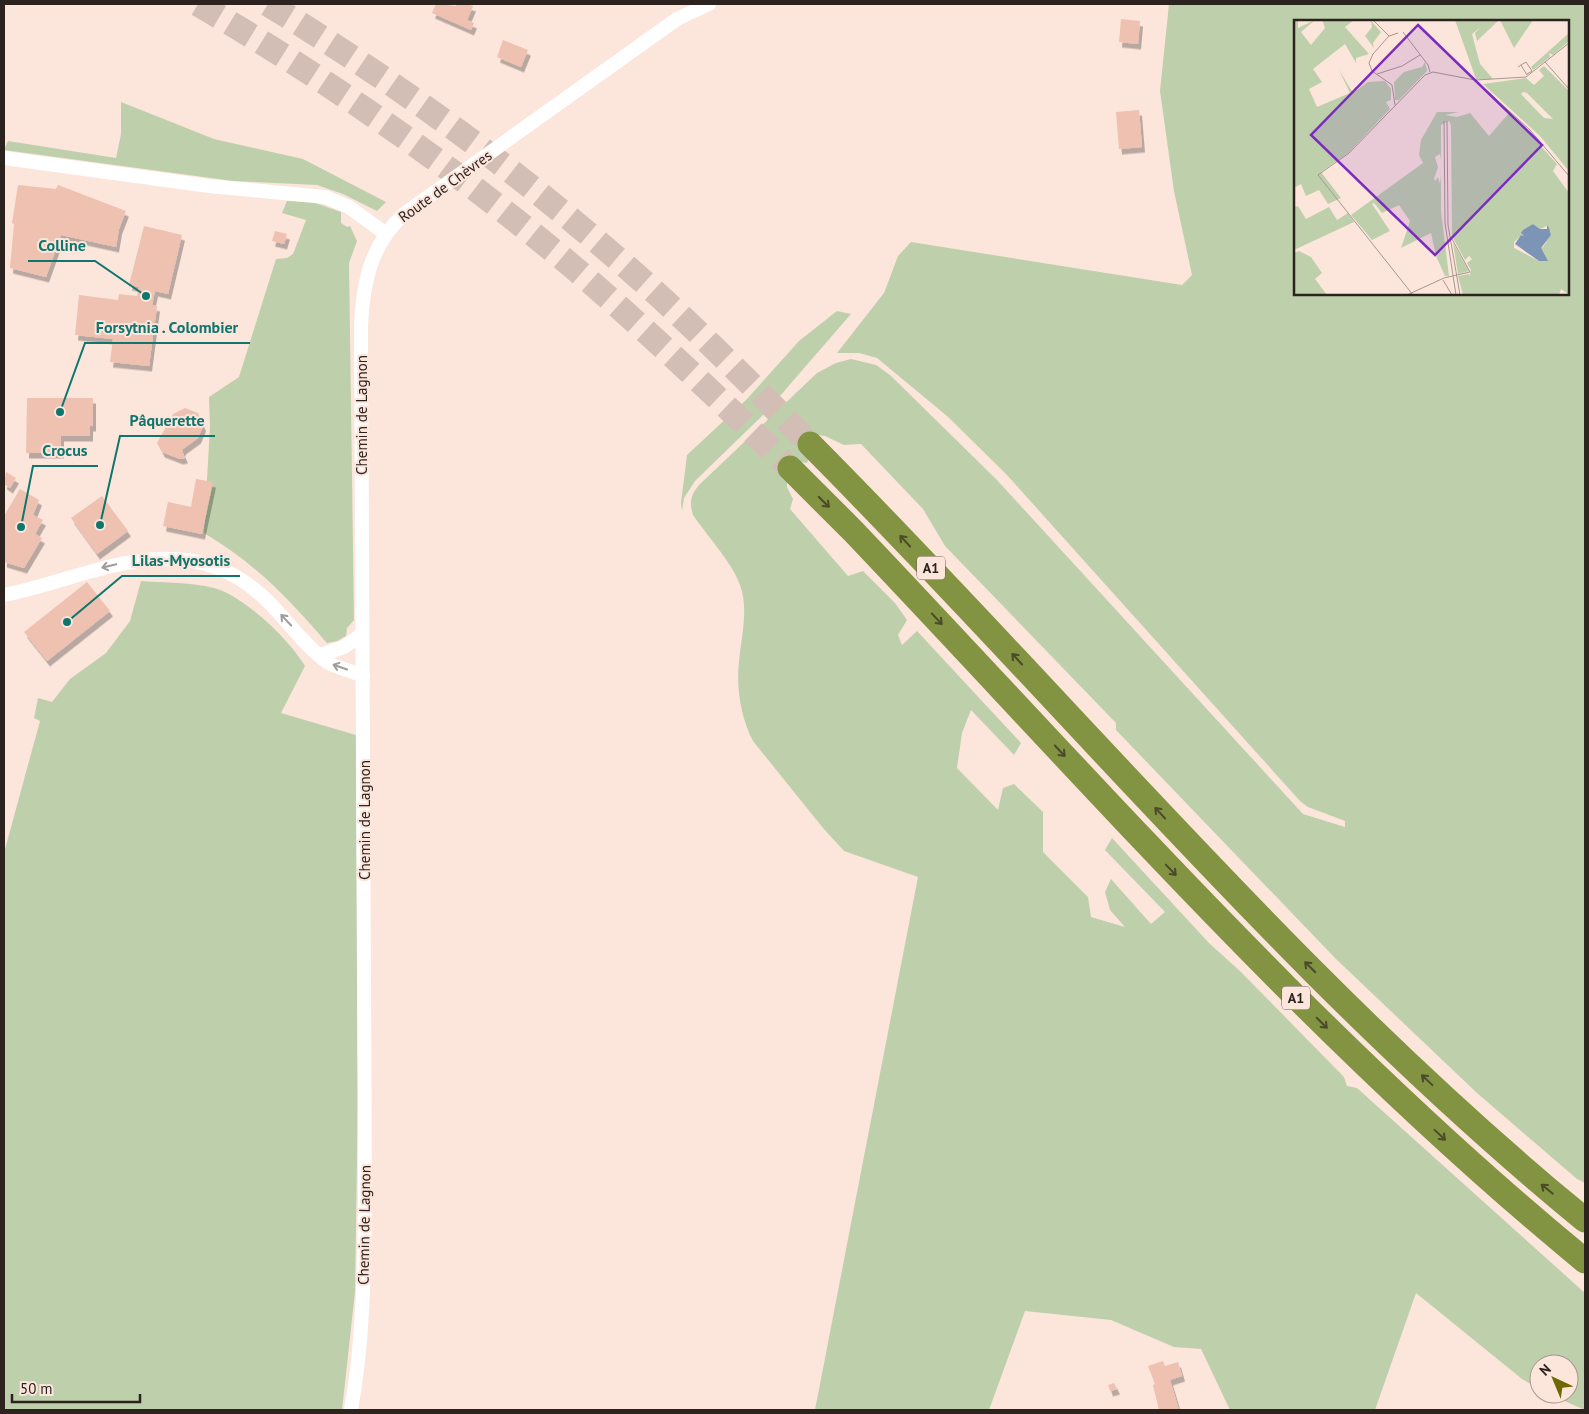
<svg xmlns="http://www.w3.org/2000/svg" width="1589" height="1414" font-family="'PT Sans',sans-serif">
	<defs>
		<filter id="shadow"><feDropShadow dx="3" dy="5.5" stdDeviation="0" flood-color="#0004"/></filter>
	</defs>
	<rect width="100%" height="100%" fill="#fce5db"/>
	<!-- green -->
	<g fill="#bed0ab" fill-rule="evenodd">
		<path d="M1169,4H1585V1183L1577,1179L1477,1093L1336,959L1116,730V723L945,546L923,509L861,444L844,445L825,436L817,435L807,463L800,462L787,474V487L793,499L790,509L848,576L863,571L895,603L907,620L898,635L902,645L917,631L1021,743L1014,755L971,710L962,733L957,768L998,810L1003,788L1014,784L1043,812V852L1088,897L1091,917L1125,927L1110,910L1105,892L1111,879L1151,924L1165,912L1105,850L1112,838L1209,943L1241,972L1344,1077L1347,1086L1357,1088L1585,1293V1410L1549,1394H1569V1364H1539V1389L1522,1379L1416,1293L1375,1410H1230L1201,1349L1174,1347L1111,1320L1025,1311L989,1410H815L918,877L844,851L823,828L753,741C741,718 736,688 739,662C741,638 749,609 740,585C732,562 707,536 693,515C689,502 691,495 699,485L817,373L836,363L851,359L876,365L890,375L997,480L1303,814L1345,827V821L1308,807L1300,801L1006,474L947,416L877,358L859,353H837L884,293L898,256L911,242L1182,285L1192,275L1174,191L1160,91ZM1295,21H1568V294H1295Z"/>
		<polygon points="121,102 214,139 303,159 386,202 377,211 343,194 317,185 233,181 4,150 8,141 116,158 121,134"/>
		<path d="M287,201L313,202L341,212V223L347,227L350,226L357,241L349,263L354,620L347,628L346,636L337,641L327,643C288,598 256,564 204,533L210,426L209,397L239,377L276,259L287,258L293,254L306,220L282,213Z"/>
		<polygon points="837,311 851,314 766,412 695,481 684,498 682,511 681,503 687,455 746,400 799,341"/>
		<path d="M141,581C165,583 191,582 214,588C244,596 290,640 305,666L281,713L356,735L358,1092L355,1292L342,1410H4V853L40,721L34,718L38,698L52,702L70,679L106,653L130,621Z"/>
	</g>
	<!-- building -->
	<g fill="#eec1b0" filter="url(#shadow)">
		<polygon points="436,4 456,6 457,4 467,4 473,6 467,20 474,23 471,30 432,13"/>
		<polygon points="1121,19 1140,21 1138,44 1119,42"/>
		<polygon points="503,40 528,50 521,67 497,57"/>
		<polygon points="1139,110 1142,147 1119,149 1116,112"/>
		<polygon points="18,185 56,189 58,185 126,211 119,229 116,247 61,235 46,277 10,268 14,224 12,223"/>
		<polygon points="144,226 182,235 168,294 155,291 152,305 157,306 149,366 110,362 113,339 75,335 79,295 118,300 119,294 137,296 139,287 129,285"/>
		<polygon points="275,231 287,234 284,244 272,241"/>
		<polygon points="27,398 93,398 93,426 90,426 90,436 61,436 61,453 26,453"/>
		<polygon points="185,408 198,413 203,426 198,438 183,449 182,451 185,458 180,459 162,452 157,443 173,414"/>
		<polygon points="6,472 16,478 10,488 4,484"/>
		<polygon points="196,479 213,482 202,534 163,526 168,502 191,507"/>
		<polygon points="20,489 39,500 33,515 43,520 35,534 42,538 24,568 4,562 4,516"/>
		<polygon points="102,496 128,531 97,554 71,518"/>
		<polygon points="87,582 110,611 47,661 24,632"/>
		<polygon points="1163,1361 1165,1366 1178,1362 1182,1376 1170,1380 1179,1410 1159,1410 1153,1385 1155,1384 1148,1366"/>
		<polygon points="1114,1383 1117,1389 1110,1391 1108,1385"/>
	</g>
	<g fill="none" stroke-linecap="round" stroke-linejoin="round">
		<!-- motorway-tunnel -->
		<g stroke="#d3beb5" stroke-width="25" stroke-dasharray="25 12" stroke-linecap="butt">
			<path d="M198,4C330,81 456,169 573,267C648,331 719,399 790,468"/>
			<path d="M268,4C384,75 495,154 599,243C674,306 742,375 810,444"/>
		</g>
		<!-- minor -->
		<g stroke="#fff" stroke-width="14">
			<polyline points="4,158 209,186 325,197 349,207 386,234"/>
			<path d="M4,595C90,578 180,523 260,594C284,615 302,644 327,662C337,668 352,671 363,676"/>
			<polyline points="320,655 344,647 362,634"/>
			<path d="M351,1410C364,1339 364,1265 365,1193L361,325C363,282 371,244 404,214L677,19L709,4"/>
		</g>
		<!-- motorway -->
		<g stroke="#829441" stroke-width="25">
			<path d="M810,444C1068,703 1301,988 1585,1220"/>
			<path d="M790,468L853,531C1091,781 1318,1042 1585,1261"/>
		</g>
	</g>
	<!-- one-way arrows -->
	<defs><path id="oneway-shaft" d="M-6 0H5M1.5-3L5.5 0L1.5 3" fill="none" stroke-width="1.6" stroke-linecap="round" stroke-linejoin="round" transform="scale(1.25)"/></defs>
	<g stroke="#4b4b2a">
		<use href="#oneway-shaft" transform="translate(824 502) rotate(45)"/>
		<use href="#oneway-shaft" transform="translate(905 541) rotate(-133)"/>
		<use href="#oneway-shaft" transform="translate(937 619) rotate(47)"/>
		<use href="#oneway-shaft" transform="translate(1017 659) rotate(-133)"/>
		<use href="#oneway-shaft" transform="translate(1060 751) rotate(47)"/>
		<use href="#oneway-shaft" transform="translate(1160 813) rotate(-133)"/>
		<use href="#oneway-shaft" transform="translate(1171 870) rotate(46)"/>
		<use href="#oneway-shaft" transform="translate(1310 967) rotate(-135)"/>
		<use href="#oneway-shaft" transform="translate(1322 1023) rotate(45)"/>
		<use href="#oneway-shaft" transform="translate(1427 1080) rotate(-137)"/>
		<use href="#oneway-shaft" transform="translate(1440 1135) rotate(43)"/>
		<use href="#oneway-shaft" transform="translate(1547 1189) rotate(-141)"/>
	</g>
	<g stroke="#a09c9a">
		<use href="#oneway-shaft" transform="translate(109 566) rotate(166)"/>
		<use href="#oneway-shaft" transform="translate(286 620) rotate(-133)"/>
		<use href="#oneway-shaft" transform="translate(340 667) rotate(-161)"/>
	</g>
	<g text-anchor="middle" dominant-baseline="central" stroke-width="4" stroke-linejoin="round" paint-order="stroke">
		<!-- shield labels -->
		<g fill="#fce5db" stroke="#6b5d57" stroke-width="1">
			<rect x="917" y="556.5" width="28" height="23" rx="4"/>
			<rect x="1282" y="986.5" width="28" height="23" rx="4"/>
		</g>
		<g font-size="14" font-weight="bold" fill="#2d231e">
			<text x="931" y="568">A1</text>
			<text x="1296" y="998">A1</text>
		</g>
		<!-- street labels -->
		<g font-size="15" fill="#2d231e" stroke="#fce5db">
			<text transform="translate(445 186) rotate(-36)">Route de Chèvres</text>
			<text transform="translate(361 415) rotate(-90)">Chemin de Lagnon</text>
			<text transform="translate(364 820) rotate(-90)">Chemin de Lagnon</text>
			<text transform="translate(364 1225) rotate(-89)">Chemin de Lagnon</text>
		</g>
	</g>
	<!-- overview -->
	<g transform="translate(1294 20)">
		<rect width="275" height="275" fill="#fce5db"/>
		<path d="M1,0H4V8L21,0L7,12L17,25L31,8L28,0H60L51,7L75,34L62,38V43L51,24L19,49L28,62L15,69L23,87L56,73L45,50L59,73L74,62L91,61L97,69V80L92,82L96,89L54,133L27,152L47,178L34,184L25,170L12,176L7,164L0,168ZM161,0H205L183,21L181,13L187,7L178,14L186,44L199,59H182ZM206,0H239L220,28ZM77,1L87,12L79,23L80,28L71,16L78,7ZM275,13L274,22L259,35L255,33L256,37L239,50L237,47ZM131,42L133,51L105,80H101L100,62L110,52L128,47ZM250,46L275,71L274,150L246,116L189,64L232,58L240,65L250,56L245,50ZM229,72L233,73L259,99L250,98L227,74ZM143,92H165L151,95L163,97L176,93L195,116L216,92L263,144L259,151L275,173L274,274L267,269L265,275H169L164,256L175,254V257L177,250L173,243L178,239L175,236L171,240L158,216L157,105L155,101L147,105V140L146,134L141,137L144,147L140,159L141,161L144,157L146,164L147,154V191L155,256H151L142,236L137,213L107,228L116,201L105,185L88,193L80,183L78,184L96,211L78,220L57,195L129,143L125,135L127,120ZM239,204L246,209L253,206L257,214L249,227L244,229L245,224L238,220L234,228L238,224L242,227L243,230L238,226L237,230L231,231L248,240L251,236L253,241H245L220,228V222ZM4,186L12,199L35,187L43,200L54,193L60,202L0,230V187ZM159,223L175,251L164,254ZM5,231L17,237L28,253L21,259L33,275H0V233Z" fill="#bed0ab" fill-rule="evenodd"/>
		<path d="M239,204L246,209H253V205L255,208L257,215L247,228L254,241H245L221,224L227,215L230,216L227,213L229,210Z" fill="#7c94b5"/>
		<path fill="none" stroke="#a9978f" stroke-width="1" d="M79,0L95,16M109,12L134,45L136,52M251,42L275,69M227,45L232,42L238,51L233,54M224,47L227,45L233,55M83,54L108,46L126,35M182,60L232,57L275,23M101,85L98,65L78,51L75,43L79,34L95,16L104,13M150,101L151,203L162,275M153,101L154,205L166,275M149,260L158,275M113,275L150,258L176,252L158,219M119,275L24,155L55,133L131,55L139,52L181,60L236,110L275,156"/>
		<path fill="#7b2cbf" fill-opacity="0.15" stroke="#7b2cbf" stroke-width="2.5" d="M124,5L248,125L141,235L17,115Z"/>
		<rect width="275" height="275" fill="none" stroke="#2d231e" stroke-width="2.5"/>
	</g>
	<!-- callouts -->
	<path fill="none" stroke="#0f766e" stroke-width="2" d="M146 296L95 261H28M60 412L85 343H250M100 525L120 436H215M21 527L33 466H98M67 622L122 576H240"/>
	<g fill="#0f766e" stroke="#fce5db" stroke-width="2">
		<circle cx="146" cy="296" r="5"/>
		<circle cx="60" cy="412" r="5"/>
		<circle cx="100" cy="525" r="5"/>
		<circle cx="21" cy="527" r="5"/>
		<circle cx="67" cy="622" r="5"/>
	</g>
	<g font-size="16" text-anchor="middle" font-weight="bold" fill="#0f766e" stroke="#fce5db" stroke-width="4" stroke-linejoin="round" paint-order="stroke">
		<text x="62" y="251">Colline</text>
		<text x="167" y="333">Forsytnia . Colombier</text>
		<text x="167" y="426">Pâquerette</text>
		<text x="65" y="456">Crocus</text>
		<text x="181" y="566">Lilas-Myosotis</text>
	</g>
	<!-- border -->
	<rect width="1589" height="1414" fill="none" stroke="#2d231e" stroke-width="10"/>
	<!-- north arrow -->
	<g transform="translate(1554 1379) rotate(316)"><circle r="24" fill="#fce5db" stroke="#a9978f"/>
	<path d="M0-4L9 19L0 12L-9 19Z" fill="#6f6700"/>
	<text y="-8" font-size="14" font-weight="bold" text-anchor="middle" fill="#2d231e">N</text>
	</g>
	<!-- scale -->
	<path d="M12 1394v8h128v-8" fill="none" stroke="#2d231e" stroke-width="2.5"/>
	<text x="20" y="1394" font-size="15" fill="#2d231e" stroke="#fce5db" stroke-width="4" paint-order="stroke">50 m</text>
</svg>
